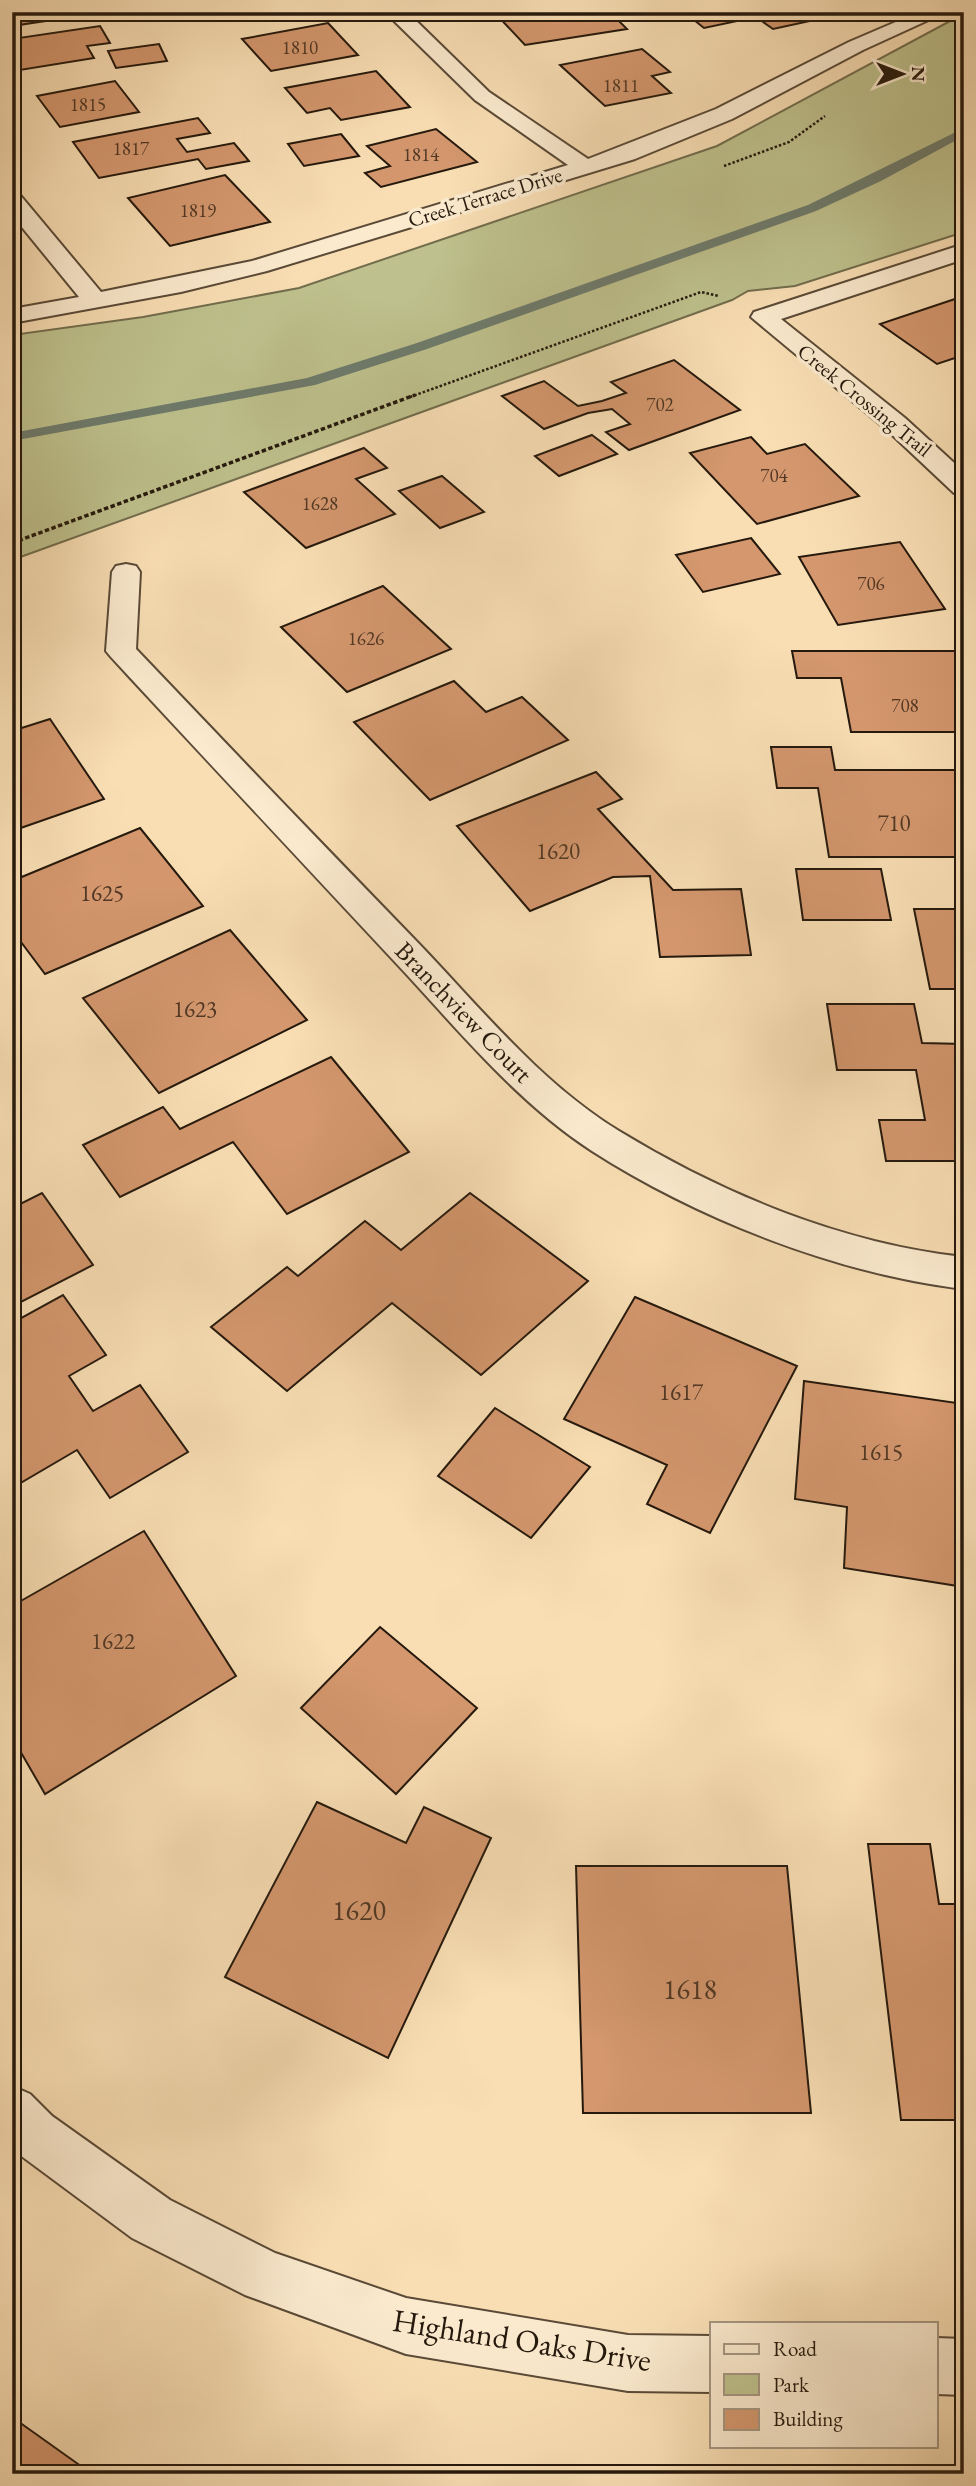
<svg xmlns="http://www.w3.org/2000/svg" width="976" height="2486" font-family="'EB Garamond',serif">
	<rect width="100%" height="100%" fill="#f9deb4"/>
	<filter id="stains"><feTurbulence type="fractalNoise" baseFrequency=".00286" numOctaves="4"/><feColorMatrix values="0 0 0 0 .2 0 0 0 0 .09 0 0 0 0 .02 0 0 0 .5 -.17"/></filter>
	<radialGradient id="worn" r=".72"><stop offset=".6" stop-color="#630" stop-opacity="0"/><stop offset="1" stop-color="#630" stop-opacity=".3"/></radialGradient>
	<!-- green -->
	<polygon fill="#bec18d" stroke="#726d4d" stroke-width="2" points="964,17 964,232 795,286 748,291 732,300 12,560 12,335 143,317 299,288 717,146 952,20"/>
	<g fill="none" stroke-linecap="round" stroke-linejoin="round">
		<!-- stream -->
		<polygon fill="#6e7b6c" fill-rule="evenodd" points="964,128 964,136 881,181 816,211 427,349 315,385 12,441 12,433 307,378 417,343 808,205"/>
	</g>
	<!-- building -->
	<g fill="#d4976e" stroke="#25190d" stroke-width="2">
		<polygon points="12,12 90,12 92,14 12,26"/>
		<polygon points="242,12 284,12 247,18"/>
		<polygon points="494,12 582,12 589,19 613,15 627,29 525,45"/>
		<polygon points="684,12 827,12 833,16 773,29 756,17 704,28"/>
		<polygon points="328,23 358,55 271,71 242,39"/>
		<polygon points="100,26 110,43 87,46 94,58 20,70 12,56 12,39"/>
		<polygon points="159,44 167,61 116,68 108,51"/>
		<polygon points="642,49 670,72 652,76 671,93 605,106 560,65"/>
		<polygon points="376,71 410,107 341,120 330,108 307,113 285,88"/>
		<polygon points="115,81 139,112 60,127 37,96"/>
		<polygon points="198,118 210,133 177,139 187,152 234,143 249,161 206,169 198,159 99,178 73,142"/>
		<polygon points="436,129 477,162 381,187 365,173 390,166 367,146"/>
		<polygon points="341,134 359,156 304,166 288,144"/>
		<polygon points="225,175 270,222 170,246 128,198"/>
		<polygon points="964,296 964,355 937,364 880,324"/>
		<polygon points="674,360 740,410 629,450 606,432 630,424 612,409 588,413 544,429 502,396 544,381 578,406 602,401 626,393 611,382"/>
		<polygon points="592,435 617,454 559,476 535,456"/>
		<polygon points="751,437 767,454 805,444 859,496 757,524 690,453"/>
		<polygon points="364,448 387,468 356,479 395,514 306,548 244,492"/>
		<polygon points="442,476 484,512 440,528 399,491"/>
		<polygon points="751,538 780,574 703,592 676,555"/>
		<polygon points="900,542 945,609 838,625 799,557"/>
		<polygon points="383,586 451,649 347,692 281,627"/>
		<polygon points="792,651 962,651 964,732 851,732 841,678 797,678"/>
		<polygon points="454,681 486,712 522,697 568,740 430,800 354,722"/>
		<polygon points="50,719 104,799 12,831 12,731"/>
		<polygon points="771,747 831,747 835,770 964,770 964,857 829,857 818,788 777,788"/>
		<polygon points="596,772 622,799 598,809 673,890 741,889 751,955 660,957 650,876 613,877 530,911 457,826"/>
		<polygon points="140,828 203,906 45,974 12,930 12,881"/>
		<polygon points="796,869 881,869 891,920 803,920"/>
		<polygon points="914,909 964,909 964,989 930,989"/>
		<polygon points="230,930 307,1020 159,1093 83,998"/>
		<polygon points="827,1004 914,1004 922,1043 964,1044 964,1161 886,1161 879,1120 925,1120 916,1070 837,1070"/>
		<polygon points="331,1057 409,1152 287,1214 233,1142 120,1197 83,1145 163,1107 180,1129"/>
		<polygon points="42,1193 93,1265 17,1304 12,1296 12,1208"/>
		<polygon points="470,1193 588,1281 481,1375 392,1303 287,1391 211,1327 287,1267 298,1276 365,1221 401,1250"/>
		<polygon points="63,1295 106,1355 69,1376 93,1411 140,1385 188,1452 110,1498 77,1450 12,1488 12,1323"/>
		<polygon points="635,1297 797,1366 710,1533 647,1504 667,1465 564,1419"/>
		<polygon points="804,1381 964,1404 964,1587 844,1568 847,1507 795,1499"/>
		<polygon points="495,1408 590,1467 531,1538 438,1476"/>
		<polygon points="144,1531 236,1676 45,1794 12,1737 12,1606"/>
		<polygon points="380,1627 477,1708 396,1794 301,1708"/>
		<polygon points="317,1802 406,1843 424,1807 491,1838 388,2058 225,1977"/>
		<polygon points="868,1844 930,1844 939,1904 964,1904 964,2120 901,2120"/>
		<polygon points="576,1866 787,1866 811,2113 583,2113"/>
		<polygon points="12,2417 92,2474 12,2474"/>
	</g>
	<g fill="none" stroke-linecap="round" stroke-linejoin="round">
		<!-- minor casing -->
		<g stroke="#5a4a37" stroke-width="4">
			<g id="minor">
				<polygon points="385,12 407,12 489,92 588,159 716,109 849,42 919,12 946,12 863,50 732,119 635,159 267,271 181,292 12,323 12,309 79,297 12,215 12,193 20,195 101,292 252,261 568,165 475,100"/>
				<polygon points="964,244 964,259 781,319 905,418 964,472 964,495 954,493 887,430 751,317 754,312"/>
				<path d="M126,564L136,566L140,572L136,649C231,749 326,848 422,947C483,1011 542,1084 619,1131C722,1194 843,1244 964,1257V1289C838,1274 698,1219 592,1151C515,1101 456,1027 395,962C300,860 205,759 111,657L106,651L112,572L116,566Z"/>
				<polygon points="12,2086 30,2094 52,2116 170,2200 275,2253 406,2298 628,2335 712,2336 712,2392 628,2391 406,2354 245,2295 132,2238 16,2152 12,2149"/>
				<polygon points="936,2338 964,2339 964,2395 936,2394"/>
			</g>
		</g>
		<!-- path-far1 -->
		<g stroke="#25190d" stroke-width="2.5" stroke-dasharray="2.5 2" stroke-linecap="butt">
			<polyline points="724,166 789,142 825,116"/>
			<polyline points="410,397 701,292 719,296"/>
		</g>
		<!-- path -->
		<polyline stroke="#25190d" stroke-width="3.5" stroke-dasharray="4.5 2.5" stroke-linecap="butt" points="12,543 415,395"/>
		<!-- minor -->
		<use href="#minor" fill="#fbeace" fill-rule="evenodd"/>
	</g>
	<g text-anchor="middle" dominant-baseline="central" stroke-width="7" stroke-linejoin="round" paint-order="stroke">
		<!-- far-number labels -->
		<g font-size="19" fill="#513825">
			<text x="300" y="47">1810</text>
			<text x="621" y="85">1811</text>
			<text x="88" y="104">1815</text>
			<text x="131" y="148">1817</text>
			<text x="421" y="154">1814</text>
			<text x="198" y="210">1819</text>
			<text x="660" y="404">702</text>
			<text x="774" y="475">704</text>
			<text x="320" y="503">1628</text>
			<text x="871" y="583">706</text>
			<text x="366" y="638">1626</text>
			<text x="905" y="705">708</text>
		</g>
		<!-- far-street labels -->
		<g font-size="21" fill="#25190d" stroke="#fbeace">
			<text transform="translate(485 197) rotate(-17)">Creek Terrace Drive</text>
			<text transform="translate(865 400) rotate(39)">Creek Crossing Trail</text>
		</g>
		<!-- number labels -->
		<g font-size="23" fill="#513825">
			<text x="894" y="823">710</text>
			<text x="558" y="851">1620</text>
			<text x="102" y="893">1625</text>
			<text x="195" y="1009">1623</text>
			<text x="681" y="1392">1617</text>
			<text x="881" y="1452">1615</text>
			<text x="113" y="1641">1622</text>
		</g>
		<!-- street labels -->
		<g font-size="26" fill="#25190d" stroke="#fbeace">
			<text transform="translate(464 1012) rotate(46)">Branchview Court</text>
		</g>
		<!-- near-number labels -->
		<g font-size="28" fill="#513825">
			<text x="359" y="1910">1620</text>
			<text x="690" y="1989">1618</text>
		</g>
		<!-- near-street labels -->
		<g font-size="32" fill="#25190d" stroke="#fbeace">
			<text transform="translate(522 2340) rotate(9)">Highland Oaks Drive</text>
		</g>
	</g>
	<!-- margin -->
	<rect width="976" height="2486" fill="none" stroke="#f9deb4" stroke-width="42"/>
	<rect x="14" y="14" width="948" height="2458" fill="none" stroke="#25190d" stroke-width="3.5"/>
	<rect x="21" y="21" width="934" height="2444" fill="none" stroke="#25190d" stroke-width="2"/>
	<!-- legend -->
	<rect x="710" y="2322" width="228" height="126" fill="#fbeace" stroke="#a59681" stroke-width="2"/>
	<rect x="724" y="2344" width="35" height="10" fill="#fbeace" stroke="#a59681" stroke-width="2"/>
	<text x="773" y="2356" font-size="21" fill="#25190d">Road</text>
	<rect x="724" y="2374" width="35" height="21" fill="#bec18d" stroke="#a59681" stroke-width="2"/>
	<text x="773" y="2392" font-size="21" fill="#25190d">Park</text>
	<rect x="724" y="2409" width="35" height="21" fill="#d4976e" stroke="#a59681" stroke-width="2"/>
	<text x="773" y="2426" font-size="21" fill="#25190d">Building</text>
	<!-- north arrow -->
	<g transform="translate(902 74) rotate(90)" stroke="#fbeace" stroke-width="5" paint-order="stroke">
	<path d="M0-5L12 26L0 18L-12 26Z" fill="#25190d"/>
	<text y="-10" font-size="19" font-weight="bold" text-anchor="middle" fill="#25190d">N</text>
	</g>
	<rect width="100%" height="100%" filter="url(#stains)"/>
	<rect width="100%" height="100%" fill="url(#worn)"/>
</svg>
